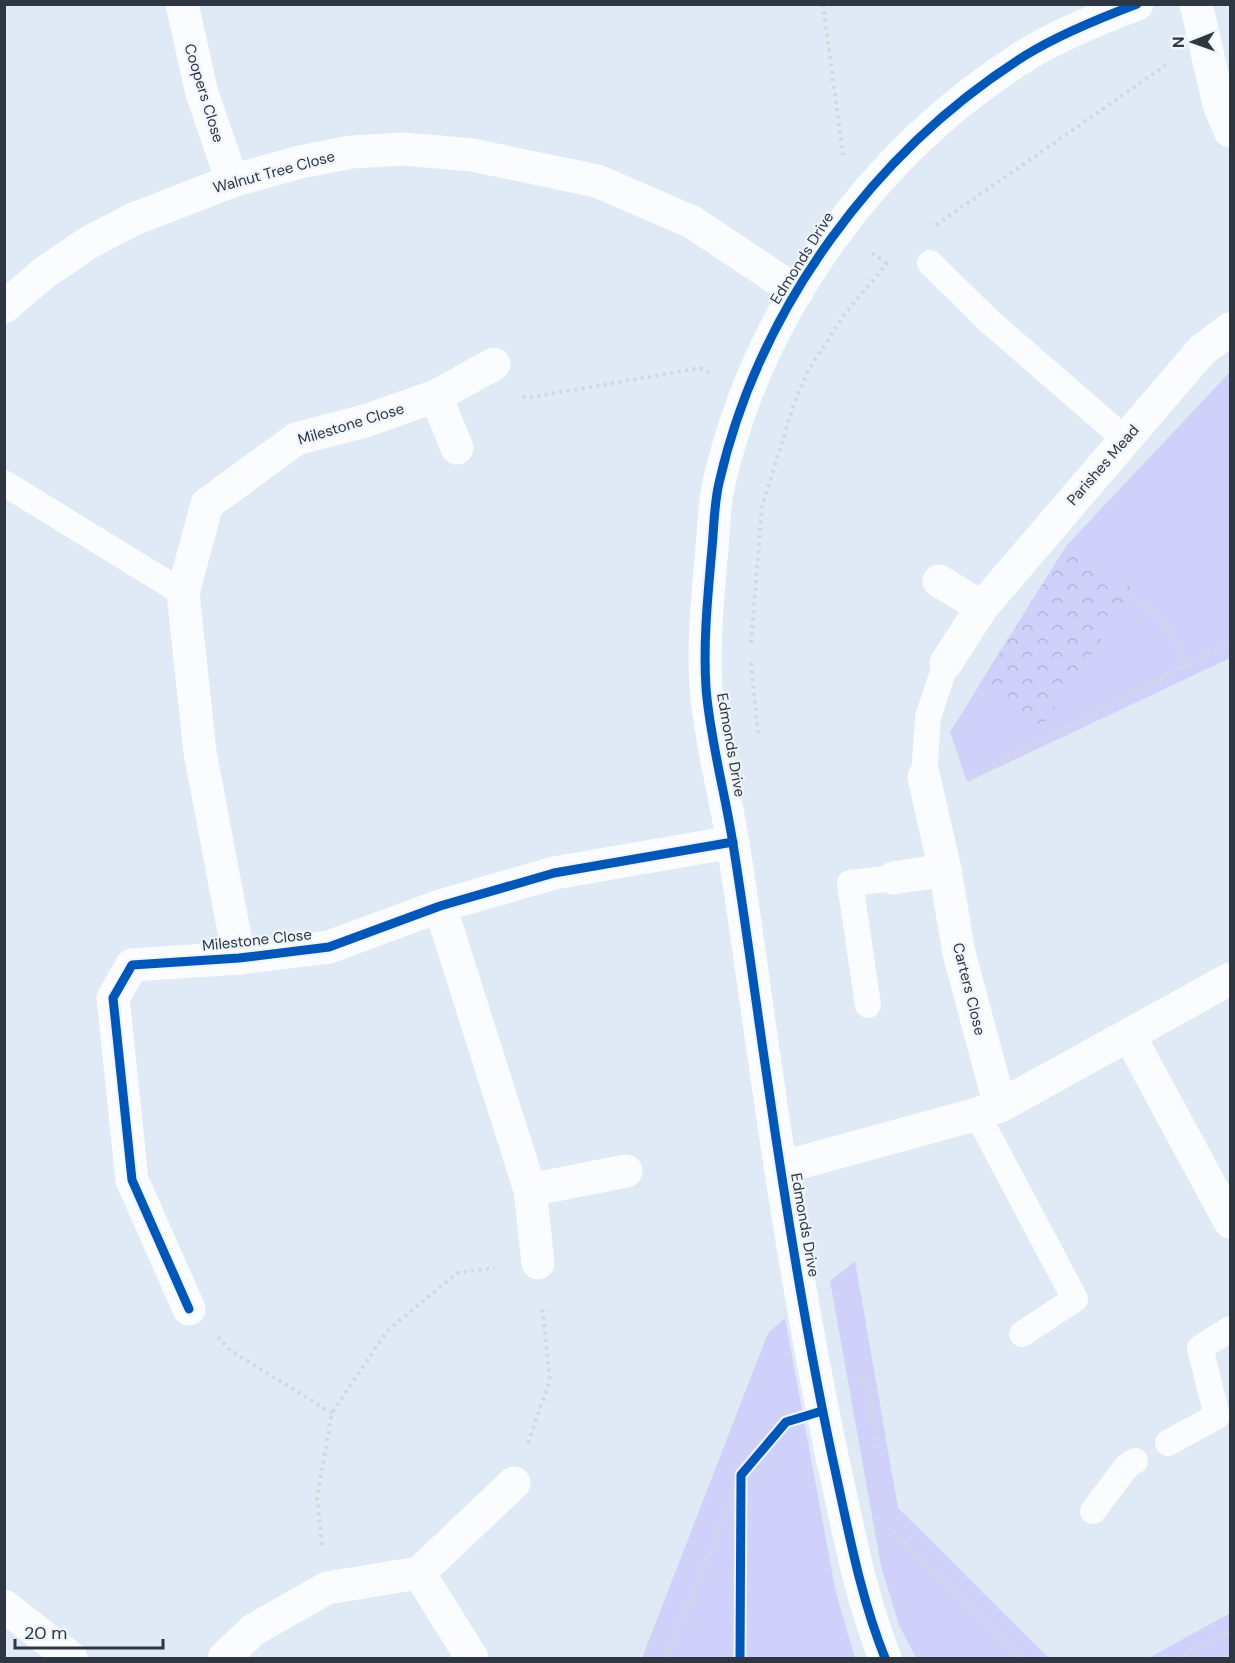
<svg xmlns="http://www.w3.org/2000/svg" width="1235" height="1663" font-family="'DM Sans',sans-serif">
	<defs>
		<pattern id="park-crowns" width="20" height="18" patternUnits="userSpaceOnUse" patternTransform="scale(1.5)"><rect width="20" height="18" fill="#d0d1fa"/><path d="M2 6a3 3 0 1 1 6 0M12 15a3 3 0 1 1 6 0" fill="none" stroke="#b3b4d8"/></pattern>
	</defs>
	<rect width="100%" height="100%" fill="#dfeaf6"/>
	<!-- grass -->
	<g fill="#d0d1fa">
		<polygon points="1230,372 1230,658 967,782 950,732 1067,545"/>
		<polygon points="855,1261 898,1508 1049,1658 916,1658 899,1625 881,1566 830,1281"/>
		<polygon points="785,1318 836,1593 855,1658 642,1658 768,1333"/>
		<polygon points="1230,1613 1230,1658 1149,1658"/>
	</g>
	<!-- park -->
	<polygon fill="url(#park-crowns)" points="1067,545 1135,590 1042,726 977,688"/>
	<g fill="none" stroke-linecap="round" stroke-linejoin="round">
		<!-- path -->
		<g stroke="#d4d7dc" stroke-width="4" stroke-dasharray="3 4.5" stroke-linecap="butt">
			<polyline points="823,4 843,155"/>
			<polyline points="936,225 1166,65"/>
			<polyline points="872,253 886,263"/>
			<polyline points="523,396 526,398 700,368 709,372"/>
			<polyline points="1130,596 1158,615 1188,665"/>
			<polyline points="751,643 762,506 795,401 808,371 844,315 890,260"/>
			<polyline points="751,663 758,733"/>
			<polyline points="967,780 1230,643"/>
			<polyline points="218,1337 231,1351 332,1413"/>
			<polyline points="860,1378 867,1377 877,1448"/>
			<polyline points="528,1443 550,1380 542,1305"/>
			<polyline points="893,1531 1023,1658"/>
			<polyline points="322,1545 317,1498 332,1413 387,1331 457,1273 495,1268"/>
			<polyline points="666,1658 741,1475"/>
			<polyline points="1178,1658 1230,1632"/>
		</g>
		<!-- service -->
		<g stroke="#fafcfe" stroke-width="26">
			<polyline points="930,263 990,322 1125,439"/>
			<polyline points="4,483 183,593"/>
			<polyline points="924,777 928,717 946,663"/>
			<polyline points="868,1005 850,883 893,878"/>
			<polyline points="977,1114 1075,1299 1022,1334"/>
			<polyline points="1168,1443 1217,1416 1200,1348 1230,1329"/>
			<polyline points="1093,1511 1127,1466 1135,1461"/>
		</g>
		<!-- minor -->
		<g stroke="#fafcfe" stroke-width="33">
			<polyline points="182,4 201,90 232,181"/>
			<polyline points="1196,4 1219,104 1230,131"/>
			<polyline points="4,307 44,273 88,243 134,219 232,181 300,162 351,152 404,149 472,155 597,181 692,222 797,292"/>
			<polyline points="436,396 457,448"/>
			<polyline points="939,581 982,607"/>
			<polyline points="946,663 982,607 1202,350 1230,329"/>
			<polyline points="924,777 945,870 959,953 1000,1106"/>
			<polyline points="893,878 945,870"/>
			<polyline points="440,906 530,1190 538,1263"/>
			<polyline points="239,958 200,752 183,593 207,504 296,439 368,420 436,396 494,364"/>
			<polyline points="1129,1035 1230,1222"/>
			<polyline points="780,1168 977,1114 1000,1106 1230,979"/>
			<polyline points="530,1190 626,1171"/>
			<polyline points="189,1309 132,1180 113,998 132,965 239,958 329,947 440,906 554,873 733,842"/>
			<polyline points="419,1573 472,1658"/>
			<polyline points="4,1606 71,1658"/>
			<polyline points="224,1658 253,1630 327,1588 419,1573 514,1483"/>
			<path d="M885,1658C862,1601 850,1539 837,1479C808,1348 787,1216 768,1084C756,1004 746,924 733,844C725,792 710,740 706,688C703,641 708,594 712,548C714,527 714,504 719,483C759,308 875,150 1026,55C1060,34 1100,18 1137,4"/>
		</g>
		<!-- cycleway casing -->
		<g stroke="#f0f5fa" stroke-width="13">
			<g id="cycleway">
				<polyline points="189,1309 132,1180 113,998 132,965 239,958 329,947 440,906 554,873 733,842"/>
				<polyline points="740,1658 741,1475 786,1422 822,1411"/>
				<path d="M885,1658C862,1601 850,1539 837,1479C808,1348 787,1216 768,1084C756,1004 746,924 733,844C725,792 710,740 706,688C703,641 708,594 712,548C714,527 714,504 719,483C759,308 875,150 1026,55C1060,34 1100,18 1137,4"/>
			</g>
		</g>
		<!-- cycleway -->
		<use href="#cycleway" stroke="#0057b8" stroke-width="9"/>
	</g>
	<g text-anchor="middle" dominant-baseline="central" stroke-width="4.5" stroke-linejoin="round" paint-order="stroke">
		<!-- street labels -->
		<g font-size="15" fill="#2d3641" stroke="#f0f5fa">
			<text transform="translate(204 93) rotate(73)">Coopers Close</text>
			<text transform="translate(274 172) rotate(-15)">Walnut Tree Close</text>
			<text transform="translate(802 258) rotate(-58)">Edmonds Drive</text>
			<text transform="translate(351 424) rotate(-17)">Milestone Close</text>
			<text transform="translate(1103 465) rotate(-49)">Parishes Mead</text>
			<text transform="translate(731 745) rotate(80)">Edmonds Drive</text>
			<text transform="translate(257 940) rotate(-6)">Milestone Close</text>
			<text transform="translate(969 989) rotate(76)">Carters Close</text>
			<text transform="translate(805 1225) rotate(80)">Edmonds Drive</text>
		</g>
	</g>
	<!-- border -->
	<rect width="1235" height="1663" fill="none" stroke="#2d3641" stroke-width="12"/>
	<!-- north arrow -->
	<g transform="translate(1193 42) rotate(269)" stroke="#f0f5fa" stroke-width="4.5" paint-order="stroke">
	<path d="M0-4.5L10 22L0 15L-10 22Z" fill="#2d3641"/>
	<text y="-9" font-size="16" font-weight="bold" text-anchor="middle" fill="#2d3641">N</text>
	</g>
	<!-- scale -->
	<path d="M15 1639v9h148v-9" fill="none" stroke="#2d3641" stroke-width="3"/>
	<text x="24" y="1639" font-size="18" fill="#2d3641" stroke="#f0f5fa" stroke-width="4.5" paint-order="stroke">20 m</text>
</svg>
